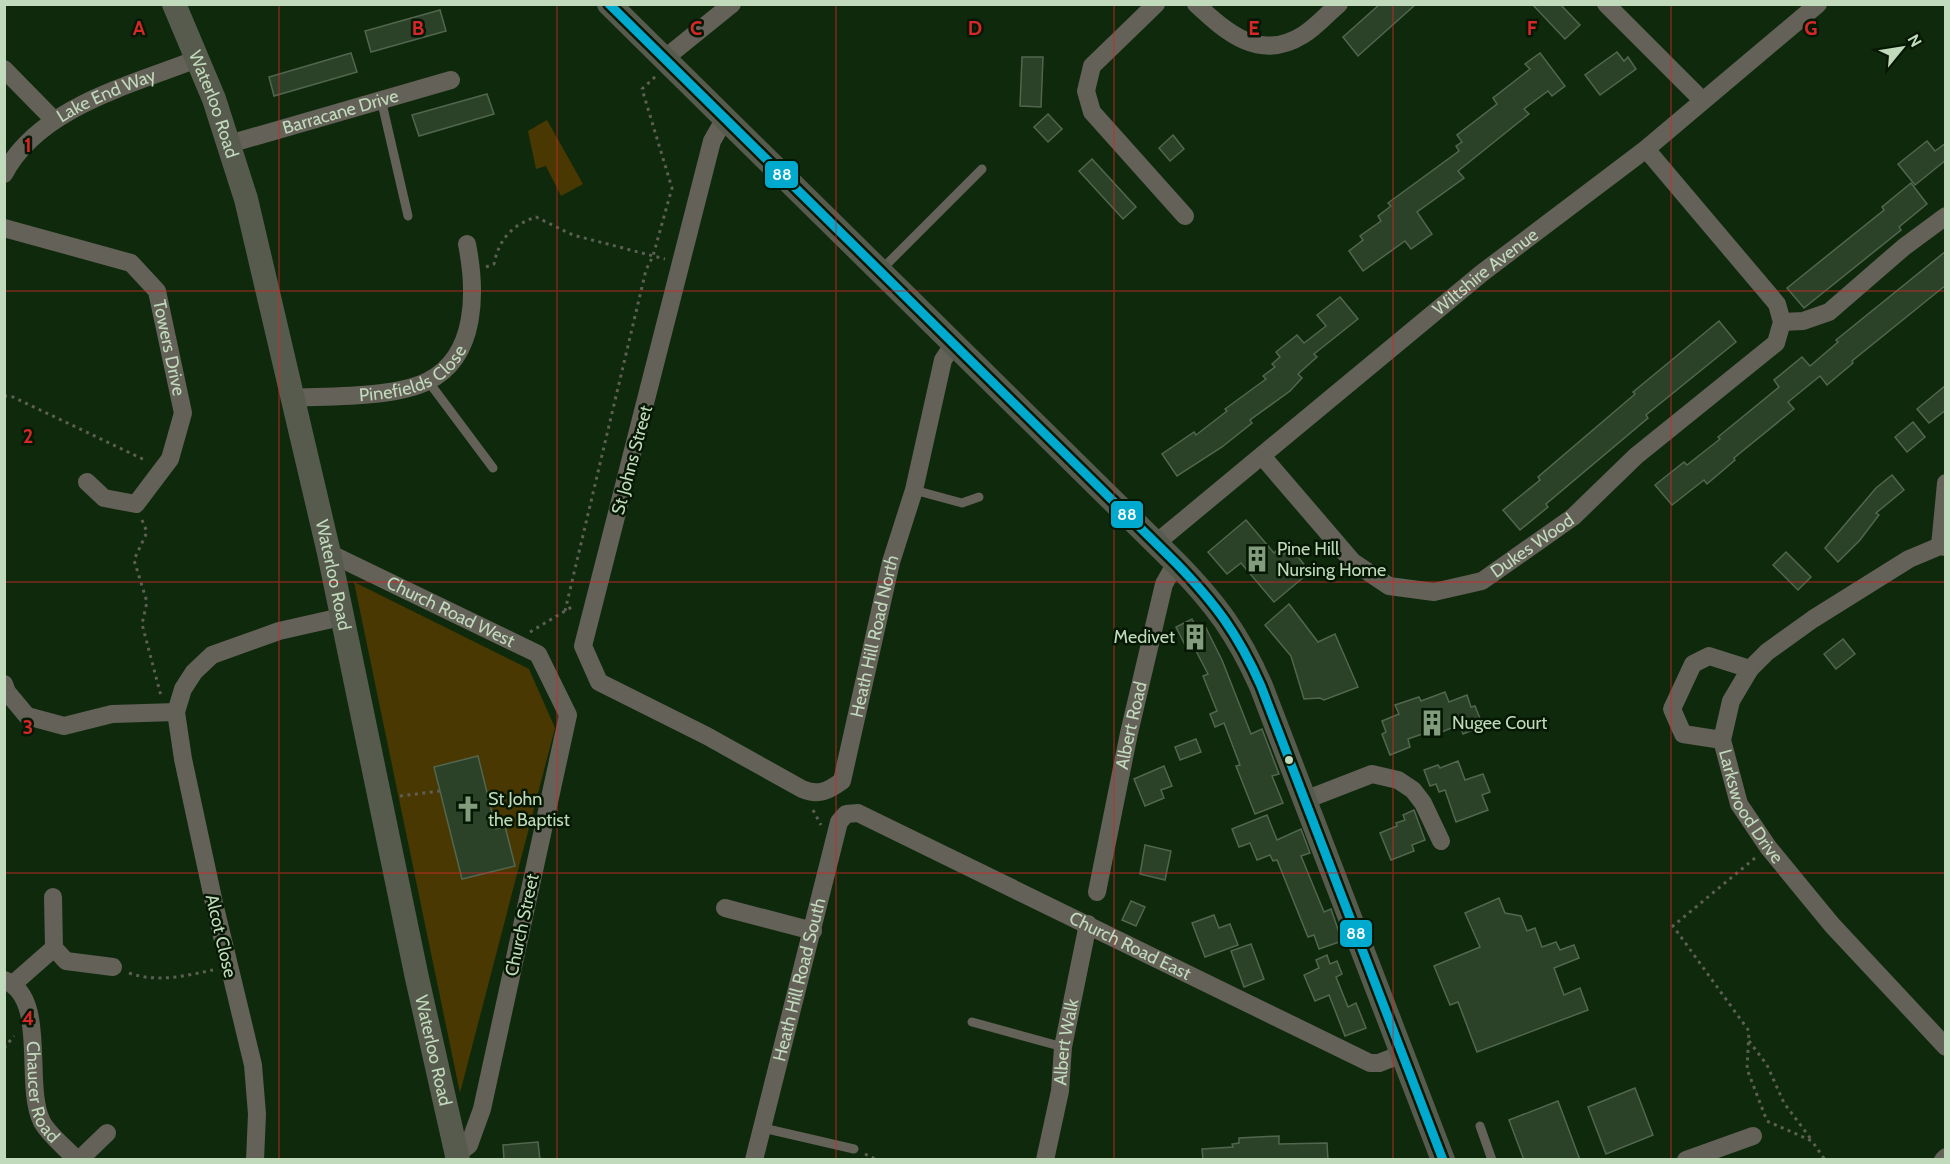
<svg xmlns="http://www.w3.org/2000/svg" width="1950" height="1164" font-family="Cabin,sans-serif">
	<rect width="100%" height="100%" fill="#0f290c"/>
	<!-- green -->
	<g fill="#4a3802">
		<polygon points="547,120 583,184 561,196 546,166 536,169 528,131"/>
		<polygon points="354,582 529,669 555,728 460,1093"/>
	</g>
	<!-- building -->
	<g fill="#2b4128" stroke="#52664f" stroke-width="1.5">
		<polygon points="1380,4 1416,4 1358,56 1343,37"/>
		<polygon points="1532,4 1560,4 1580,25 1565,39"/>
		<polygon points="440,10 446,31 371,52 365,31"/>
		<polygon points="1617,52 1624,61 1628,57 1636,69 1600,95 1585,75"/>
		<polygon points="351,53 357,72 274,96 269,77"/>
		<polygon points="1540,53 1565,86 1552,96 1548,91 1524,109 1529,114 1458,171 1464,178 1417,212 1432,234 1411,249 1405,241 1363,271 1349,251 1363,240 1360,236 1381,221 1378,216 1391,206 1388,203 1459,151 1456,146 1462,142 1457,135 1497,104 1493,98 1530,69 1525,64"/>
		<polygon points="1022,57 1043,57 1041,107 1020,106"/>
		<polygon points="487,94 494,114 419,136 412,115"/>
		<polygon points="1048,114 1062,129 1048,142 1034,127"/>
		<polygon points="1173,135 1184,149 1170,161 1159,148"/>
		<polygon points="1927,141 1935,151 1946,143 1946,160 1915,185 1898,164"/>
		<polygon points="1092,159 1136,207 1123,219 1079,171"/>
		<polygon points="1911,183 1927,204 1899,227 1901,230 1804,308 1787,288 1884,210 1882,207"/>
		<polygon points="1946,251 1946,285 1852,361 1853,363 1827,385 1820,376 1788,402 1794,409 1734,458 1735,460 1707,484 1704,480 1672,505 1655,485 1684,462 1687,465 1720,439 1718,437 1779,387 1774,380 1802,357 1810,366 1838,342 1836,340"/>
		<polygon points="1340,297 1358,319 1314,354 1317,357 1298,374 1302,378 1290,391 1250,420 1252,423 1222,447 1177,476 1162,454 1194,432 1196,435 1227,411 1225,409 1266,379 1263,376 1275,367 1272,364 1280,357 1276,352 1297,335 1304,343 1326,326 1317,315"/>
		<polygon points="1719,321 1736,342 1646,415 1648,418 1546,504 1548,507 1520,530 1503,510 1540,480 1538,477 1635,394 1633,392"/>
		<polygon points="1946,385 1946,410 1929,423 1917,409"/>
		<polygon points="1913,422 1925,437 1907,452 1895,437"/>
		<polygon points="1892,475 1904,490 1876,513 1879,515 1860,540 1838,562 1825,548 1876,488"/>
		<polygon points="1246,520 1274,553 1276,551 1281,556 1291,548 1310,572 1274,602 1241,563 1227,574 1208,552"/>
		<polygon points="1786,552 1811,577 1798,590 1773,565"/>
		<polygon points="1289,604 1318,642 1335,634 1358,687 1324,700 1320,698 1304,699 1291,656 1265,625"/>
		<polygon points="1192,619 1197,628 1204,624 1222,660 1251,734 1262,729 1279,774 1272,776 1283,803 1255,814 1236,766 1240,765 1224,723 1215,727 1210,714 1217,711 1203,676 1208,674 1193,645 1187,649 1176,627"/>
		<polygon points="1843,639 1855,654 1836,669 1824,654"/>
		<polygon points="1445,692 1449,702 1467,695 1471,707 1475,706 1483,726 1463,734 1459,725 1434,735 1431,731 1408,739 1410,747 1390,755 1382,734 1386,732 1382,721 1399,714 1395,705 1419,697 1421,701"/>
		<polygon points="1196,739 1201,752 1180,760 1175,747"/>
		<polygon points="478,756 496,829 505,826 515,866 462,879 434,767"/>
		<polygon points="1458,761 1465,780 1483,774 1490,792 1482,795 1488,810 1456,822 1445,790 1439,792 1436,784 1430,786 1424,770 1438,765 1440,768"/>
		<polygon points="1164,766 1172,786 1161,790 1164,798 1145,806 1134,779"/>
		<polygon points="1414,810 1425,840 1412,845 1414,851 1391,860 1380,833 1397,826 1396,823 1405,820 1403,815"/>
		<polygon points="1267,815 1277,840 1301,829 1310,853 1301,856 1324,912 1331,909 1342,941 1319,949 1314,935 1308,937 1277,860 1273,861 1270,855 1257,860 1250,843 1239,847 1232,829"/>
		<polygon points="1145,845 1171,851 1165,880 1140,874"/>
		<polygon points="1499,898 1505,913 1521,916 1527,931 1535,928 1542,947 1556,942 1560,950 1574,945 1579,958 1554,968 1564,995 1580,988 1588,1010 1477,1052 1458,1002 1450,1005 1434,966 1480,947 1465,913"/>
		<polygon points="1131,901 1145,907 1136,926 1122,920"/>
		<polygon points="1214,915 1219,928 1230,924 1238,945 1205,957 1192,923"/>
		<polygon points="1251,944 1264,979 1244,987 1231,951"/>
		<polygon points="1327,955 1330,964 1337,961 1342,974 1336,977 1348,1007 1356,1003 1366,1028 1345,1036 1329,995 1315,1001 1304,975 1319,968 1316,960"/>
		<polygon points="1635,1088 1653,1135 1606,1154 1588,1107"/>
		<polygon points="1558,1101 1580,1160 1524,1160 1509,1120"/>
		<polygon points="1279,1136 1279,1144 1327,1143 1328,1160 1203,1160 1202,1149 1233,1147 1232,1144 1239,1143 1239,1138"/>
		<polygon points="538,1142 540,1160 504,1160 503,1145"/>
	</g>
	<g fill="none" stroke-linecap="round" stroke-linejoin="round">
		<!-- path -->
		<g stroke="#5d5f54" stroke-width="3" stroke-dasharray="3 4.5" stroke-linecap="butt">
			<path d="M486,267L494,264C499,239 512,225 536,217L573,235L665,259"/>
			<polyline points="4,396 13,397 147,461"/>
			<polyline points="142,520 147,532 134,560 147,602 142,624 161,696"/>
			<polyline points="565,611 646,270 653,256 672,188 642,89 656,76"/>
			<polyline points="530,632 575,605"/>
			<polyline points="400,796 440,791"/>
			<polyline points="813,810 821,825"/>
			<polyline points="1755,858 1673,926 1749,1031 1747,1069 1767,1121 1812,1141 1825,1160"/>
			<path d="M129,973C158,983 184,976 213,970"/>
			<polyline points="1749,1041 1767,1065 1784,1103 1811,1139"/>
			<polyline points="4,1048 14,1036"/>
			<polyline points="865,1154 877,1160"/>
		</g>
		<!-- lane -->
		<g stroke="#636158" stroke-width="9">
			<polyline points="381,99 408,216"/>
			<polyline points="881,270 982,169"/>
			<polyline points="428,381 493,468"/>
			<polyline points="914,490 962,503 979,497"/>
			<polyline points="972,1022 1063,1047"/>
			<polyline points="1480,1126 1492,1160"/>
			<polyline points="763,1128 854,1149"/>
		</g>
		<!-- street -->
		<g stroke="#636158" stroke-width="18">
			<polyline points="1156,4 1092,66 1086,91 1092,112 1185,216"/>
			<path d="M1196,4C1227,33 1260,62 1303,35C1316,27 1327,14 1339,4"/>
			<polyline points="1606,4 1702,100"/>
			<polyline points="664,59 732,4"/>
			<polyline points="4,69 53,119"/>
			<path id="s1" d="M724,120L712,141L583,646L599,682L707,736L802,789C819,796 828,791 842,781L891,562L914,490L943,360L953,345"/>
			<path id="s2" d="M229,144L451,80"/>
			<path id="s3" d="M4,174C39,107 131,85 197,59"/>
			<path id="s4" d="M4,228L131,263L157,291L183,413L170,459L136,504L104,498L87,482"/>
			<polyline points="1782,322 1803,321 1829,312 1904,247 1946,216"/>
			<path id="s5" d="M291,398C328,396 395,398 428,381C478,356 476,290 467,244"/>
			<path id="s6" d="M1262,456L1353,562L1389,586L1434,592L1482,581L1573,517L1636,456L1776,343L1782,322L1777,304L1646,149"/>
			<path id="s7" d="M1155,544L1482,273L1646,149L1818,4"/>
			<polyline points="1940,546 1946,483"/>
			<path id="s8" d="M1946,547L1940,546L1909,559L1813,619L1767,652L1750,669L1731,701L1722,740L1739,804L1768,847L1832,925L1946,1047"/>
			<path id="s9" d="M329,553L538,654L568,715L482,1109L469,1145L457,1154"/>
			<polyline points="4,684 7,692 27,716 64,726 112,714 176,712"/>
			<polyline points="1722,740 1683,734 1672,709 1693,664 1709,656 1750,669"/>
			<polyline points="1305,800 1372,774 1398,780 1413,790 1423,803 1441,841"/>
			<path id="s10" d="M1097,892L1129,733L1164,584L1176,563"/>
			<polyline points="53,897 54,948 66,961 113,967"/>
			<polyline points="725,908 813,931"/>
			<path id="s11" d="M4,980C49,997 23,1084 42,1122C49,1135 67,1149 77,1160"/>
			<polyline points="13,984 54,948"/>
			<polyline points="79,1160 107,1133"/>
			<polyline points="255,1160 257,1114 253,1065 214,903 183,759 176,712 183,689 194,672 212,655 279,631 341,617"/>
			<path id="s12" d="M754,1160L839,822L846,814L858,813L1370,1063H1379L1402,1054"/>
			<path id="s13" d="M1045,1160L1060,1091L1063,1047L1088,924"/>
			<polyline points="1686,1160 1753,1136"/>
			<polyline points="1943,1160 1946,1157"/>
		</g>
		<!-- secondary -->
		<g stroke="#565b4d" stroke-width="24">
			<path id="s14" d="M174,4L214,99L246,199L329,553L417,978L458,1160"/>
			<path d="M609,4L1176,563C1216,604 1238,634 1261,686L1443,1160"/>
		</g>
		<!-- bus-1 casing -->
		<g stroke="#061803" stroke-width="14">
			<path id="bus-1" d="M609,4L1176,563C1216,604 1238,634 1261,686L1443,1160"/>
		</g>
		<!-- bus-1 -->
		<use href="#bus-1" stroke="#00a9ce" stroke-width="9"/>
	</g>
	<!-- grid -->
	<path fill="none" stroke="#d62828" stroke-width="1.5" stroke-opacity="0.55" d="M279,4V1160M557,4V1160M836,4V1160M1114,4V1160M1393,4V1160M1671,4V1160M4,291H1946M4,582H1946M4,873H1946"/>
	<!-- icons -->
	<defs>
		<g id="building-bare" transform="scale(2.07)"><path d="M-4-6H4V6H1V3H-1V6H-4ZM-2.5-4.3h1.7v1.8h-1.7ZM.8-4.3h1.7v1.8H.8ZM-2.5-1h1.7V.8h-1.7ZM.8-1h1.7V.8H.8Z" fill="#839c7e" stroke="#061803" stroke-width="2.5" paint-order="stroke"/></g>
		<g id="church-bare" transform="scale(2.07)"><path d="M-1.2-6h2.4v3.5h3.3v2.4h-3.3V6h-2.4V-.1h-3.3v-2.4h3.3Z" fill="#839c7e" stroke="#061803" stroke-width="2.5" paint-order="stroke"/></g>
	</defs>
	<g fill-rule="evenodd">
		<use href="#building-bare" x="1257" y="559"/>
		<use href="#building-bare" x="1195" y="637"/>
		<use href="#building-bare" x="1432" y="723"/>
		<use href="#church-bare" x="468" y="809"/>
	</g>
	<!-- markers -->
	<circle fill="#c1dabc" stroke="#061803" stroke-width="2" cx="1289" cy="760" r="5"/>
	<g text-anchor="middle" dominant-baseline="central" stroke-width="5" stroke-linejoin="round" paint-order="stroke">
		<!-- street labels -->
		<g font-size="18" fill="#c1dabc" stroke="#061803">
			<text stroke="none"><textPath href="#s3" startOffset="132">Lake End Way</textPath></text>
			<text stroke="none"><textPath href="#s14" startOffset="108">Waterloo Road</textPath></text>
			<text stroke="none"><textPath href="#s2" startOffset="116">Barracane Drive</textPath></text>
			<text stroke="none"><textPath href="#s7" startOffset="428">Wiltshire Avenue</textPath></text>
			<text stroke="none"><textPath href="#s4" startOffset="228">Towers Drive</textPath></text>
			<text stroke="none"><textPath href="#s5" startOffset="128">Pinefields Close</textPath></text>
			<text transform="translate(632 460) rotate(-75)">St Johns Street</text>
			<text stroke="none"><textPath href="#s6" startOffset="339">Dukes Wood</textPath></text>
			<text stroke="none"><textPath href="#s14" startOffset="594">Waterloo Road</textPath></text>
			<text stroke="none"><textPath href="#s9" startOffset="135">Church Road West</textPath></text>
			<text stroke="none"><textPath href="#s1" startOffset="1006">Heath Hill Road North</textPath></text>
			<text stroke="none"><textPath href="#s10" startOffset="170">Albert Road</textPath></text>
			<text stroke="none"><textPath href="#s8" startOffset="384">Larkswood Drive</textPath></text>
			<text transform="translate(522 925) rotate(-78)">Church Street</text>
			<text transform="translate(221 936) rotate(77)">Alcot Close</text>
			<text stroke="none"><textPath href="#s12" startOffset="674">Church Road East</textPath></text>
			<text stroke="none"><textPath href="#s12" startOffset="186">Heath Hill Road South</textPath></text>
			<text stroke="none"><textPath href="#s13" startOffset="120">Albert Walk</textPath></text>
			<text stroke="none"><textPath href="#s14" startOffset="1080">Waterloo Road</textPath></text>
			<text stroke="none"><textPath href="#s11" startOffset="124">Chaucer Road</textPath></text>
		</g>
		<!-- poi labels -->
		<g font-size="18" fill="#c1dabc" stroke="#061803" text-anchor="start">
			<text x="1277" y="549">Pine Hill<tspan x="1277" dy="21">Nursing Home</tspan></text>
			<text x="1175" y="637" text-anchor="end">Medivet</text>
			<text x="1452" y="723">Nugee Court</text>
			<text x="488" y="799">St John<tspan x="488" dy="21">the Baptist</tspan></text>
		</g>
	</g>
	<g font-size="20" text-anchor="middle" font-weight="bold" fill="#d62828" stroke="#061803" stroke-width="5" stroke-linejoin="round" paint-order="stroke">
		<text x="139" y="35">A</text>
		<text x="418" y="35">B</text>
		<text x="696" y="35">C</text>
		<text x="975" y="35">D</text>
		<text x="1254" y="35">E</text>
		<text x="1532" y="35">F</text>
		<text x="1811" y="35">G</text>
		<text x="28" y="152">1</text>
		<text x="28" y="443">2</text>
		<text x="28" y="734">3</text>
		<text x="28" y="1025">4</text>
	</g>
	<g stroke="#061803" stroke-width="2">
		<rect x="764" y="160" width="35" height="29" rx="6" fill="#00a9ce"/>
		<rect x="1110" y="500" width="34" height="29" rx="6" fill="#00a9ce"/>
		<rect x="1339" y="919" width="34" height="29" rx="6" fill="#00a9ce"/>
	</g>
	<g font-size="16" text-anchor="middle" font-weight="bold" fill="#fff">
		<text x="782" y="180">88</text>
		<text x="1127" y="520">88</text>
		<text x="1356" y="939">88</text>
	</g>
	<!-- border -->
	<rect width="1950" height="1164" fill="none" stroke="#c1dabc" stroke-width="12"/>
	<!-- north arrow -->
	<g transform="translate(1902 48) rotate(60)" stroke="#061803" stroke-width="4.5" paint-order="stroke">
	<path d="M0-4.5L10 22L0 15L-10 22Z" fill="#c1dabc"/>
	<text y="-9" font-size="16" font-weight="bold" text-anchor="middle" fill="#c1dabc">N</text>
	</g>
</svg>
